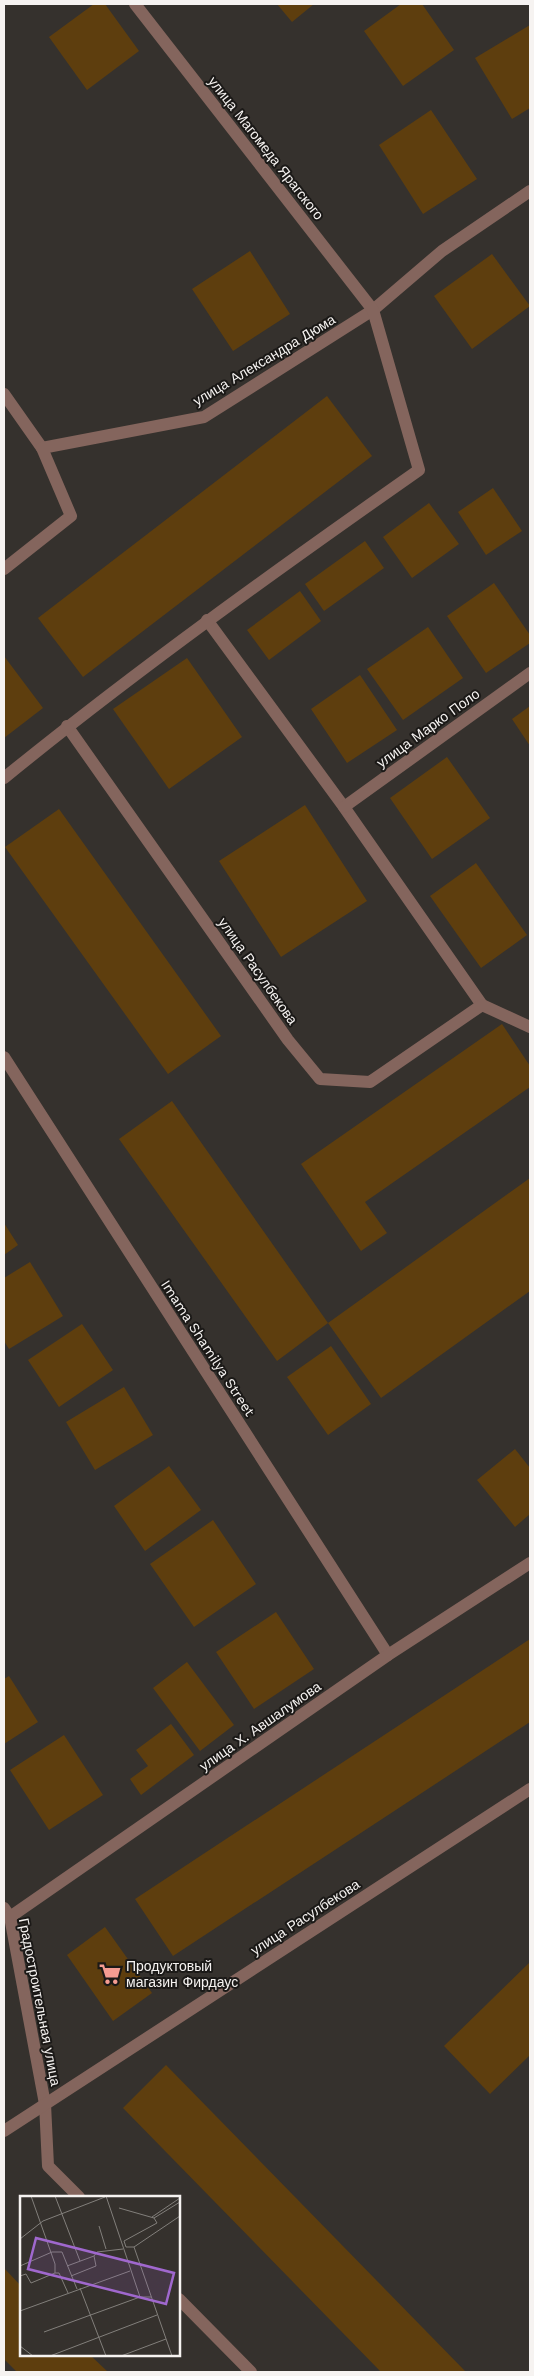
<svg xmlns="http://www.w3.org/2000/svg" width="534" height="2376" font-family="'Work Sans',sans-serif">
	<rect width="100%" height="100%" fill="#35312d"/>
	<!-- building -->
	<g fill="#5e3e0e">
		<polygon points="94,4 105,4 139,51 87,90 49,37"/>
		<polygon points="277,4 314,4 292,22"/>
		<polygon points="401,4 422,4 454,50 403,86 364,31"/>
		<polygon points="530,25 530,108 512,119 475,58"/>
		<polygon points="431,110 477,179 423,214 379,145"/>
		<polygon points="250,251 290,314 233,351 192,289"/>
		<polygon points="492,254 530,306 472,349 434,296"/>
		<polygon points="327,396 372,456 83,677 38,618"/>
		<polygon points="493,488 522,531 486,555 458,512"/>
		<polygon points="429,503 459,544 412,578 383,537"/>
		<polygon points="365,541 384,568 324,611 305,584"/>
		<polygon points="494,583 530,635 530,643 486,673 447,616"/>
		<polygon points="300,591 321,621 269,660 247,630"/>
		<polygon points="428,627 463,678 403,720 367,669"/>
		<polygon points="4,656 43,708 4,738"/>
		<polygon points="187,658 242,737 169,789 113,709"/>
		<polygon points="360,675 397,730 347,763 311,709"/>
		<polygon points="530,706 530,746 512,719"/>
		<polygon points="447,757 490,818 432,859 390,798"/>
		<polygon points="305,805 367,901 281,957 219,861"/>
		<polygon points="59,809 221,1036 168,1074 5,847"/>
		<polygon points="476,863 527,935 481,968 430,896"/>
		<polygon points="502,1024 530,1066 530,1087 365,1202 387,1233 361,1251 301,1164"/>
		<polygon points="172,1101 328,1323 277,1361 119,1139"/>
		<polygon points="530,1178 530,1291 381,1398 328,1323"/>
		<polygon points="4,1223 18,1245 4,1255"/>
		<polygon points="30,1262 63,1316 9,1349 4,1341 4,1278"/>
		<polygon points="82,1324 113,1370 59,1407 28,1360"/>
		<polygon points="331,1346 371,1404 328,1435 287,1377"/>
		<polygon points="124,1387 153,1435 95,1470 66,1422"/>
		<polygon points="515,1449 530,1468 530,1514 515,1527 477,1480"/>
		<polygon points="169,1466 201,1510 145,1551 114,1506"/>
		<polygon points="213,1520 256,1584 194,1627 150,1564"/>
		<polygon points="276,1612 314,1669 254,1709 216,1652"/>
		<polygon points="530,1639 530,1722 173,1956 135,1899"/>
		<polygon points="187,1662 234,1725 200,1751 153,1688"/>
		<polygon points="9,1676 38,1722 4,1744 4,1679"/>
		<polygon points="171,1724 194,1755 141,1795 130,1779 148,1766 136,1750"/>
		<polygon points="64,1735 103,1795 49,1830 10,1770"/>
		<polygon points="105,1927 152,1993 113,2021 67,1955"/>
		<polygon points="530,1962 530,2055 490,2094 444,2046"/>
		<polygon points="166,2065 466,2372 381,2372 123,2108"/>
		<polygon points="4,2268 21,2286 21,2355 90,2355 108,2372 17,2372 4,2359"/>
	</g>
	<g fill="none" stroke-linecap="round" stroke-linejoin="round">
		<!-- minor -->
		<g stroke="#84655d" stroke-width="12">
			<polyline points="4,394 42,448"/>
			<polyline points="4,569 71,516 42,448 204,417 373,310 442,251 530,191"/>
			<polyline points="207,620 344,807 482,1005"/>
			<polyline points="67,726 288,1040 320,1079 370,1082 482,1005 530,1027"/>
			<path d="M4,778C138,669 278,569 419,470L373,310L135,4"/>
			<polyline points="344,807 530,673"/>
			<polyline points="4,1057 388,1655"/>
			<polyline points="4,1908 10,1917 45,2104 48,2166 79,2197"/>
			<polyline points="10,1917 388,1655 530,1563"/>
			<polyline points="4,2131 530,1789"/>
			<polyline points="179,2299 251,2372"/>
		</g>
	</g>
	<!-- icons -->
	<defs>
		<g id="supermarket-bare" transform="scale(1.725)"><path d="M-6-5.5h2.5l.6 2H6L4.5 2H-2.5L-4.4-4H-6ZM-1.5 3.2a1.3 1.3 0 1 0 .1 0ZM3 3.2a1.3 1.3 0 1 0 .1 0Z" fill="#f59c91" stroke="#1b1917" stroke-width="2.5" paint-order="stroke"/></g>
	</defs>
	<g fill-rule="evenodd">
		<use href="#supermarket-bare" x="110" y="1974"/>
	</g>
	<g text-anchor="middle" dominant-baseline="central" stroke-width="4" stroke-linejoin="round" paint-order="stroke">
		<!-- street labels -->
		<g font-size="14" fill="#f6f3f1" stroke="#1b1917">
			<text transform="translate(266 148) rotate(52)">улица Магомеда Ярагского</text>
			<text transform="translate(264 360) rotate(-31)">улица Александра Дюма</text>
			<text transform="translate(428 728) rotate(-36)">улица Марко Поло</text>
			<text transform="translate(258 971) rotate(55)">улица Расулбекова</text>
			<text transform="translate(208 1348) rotate(57)">Imama Shamilya Street</text>
			<text transform="translate(260 1726) rotate(-35)">улица Х. Авшалумова</text>
			<text transform="translate(305 1917) rotate(-33)">улица Расулбекова</text>
			<text transform="translate(40 2002) rotate(79)">Градостроительная улица</text>
		</g>
		<!-- poi labels -->
		<g font-size="14" fill="#f6f3f1" stroke="#1b1917" text-anchor="start">
			<text x="126" y="1966">Продуктовый<tspan x="126" dy="16">магазин Фирдаус</tspan></text>
		</g>
	</g>
	<!-- overview -->
	<g transform="translate(20 2196)">
		<rect width="160" height="160" fill="#35312d"/>
		<path fill="none" stroke="#827f7b" stroke-width="1" d="M11,0L35,68V77H39L48,97M35,0L60,65M86,0L120,101M99,12L134,22M132,21L160,2M134,22L137,27L104,45L106,51H114L152,160M134,22L160,6M79,30L86,53M0,43L23,25L85,1M114,51L160,20M0,70L32,56H42L57,93M47,70L74,60M0,80L6,78L11,87L35,77M51,80L76,70L74,60L77,56L103,53M60,92L86,160M0,115L110,75M24,136L120,101H131M0,150L13,160M30,160L137,119M101,160L146,143"/>
		<path fill="#a068ce" fill-opacity="0.15" stroke="#a068ce" stroke-width="2.5" d="M16,42L154,77L146,108L8,73Z"/>
		<rect width="160" height="160" fill="none" stroke="#f6f3f1" stroke-width="2.5"/>
	</g>
	<!-- border -->
	<rect width="534" height="2376" fill="none" stroke="#f6f3f1" stroke-width="10"/>
</svg>
